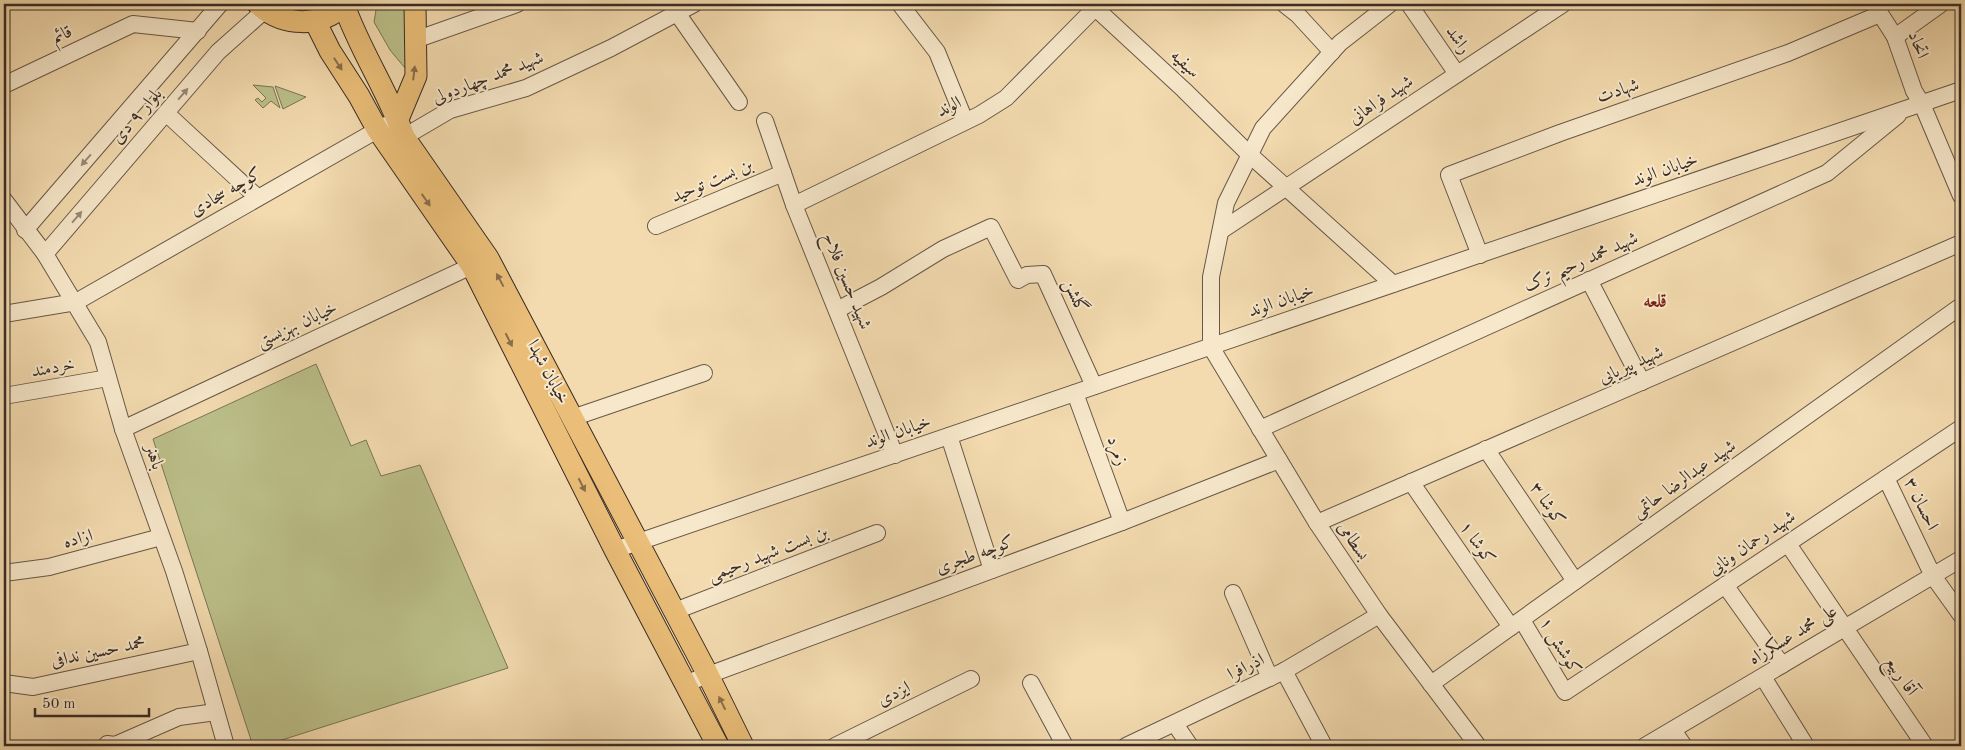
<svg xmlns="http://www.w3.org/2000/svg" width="1965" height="750" font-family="'Old Standard TT',Amiri,serif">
	<rect width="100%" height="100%" fill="#f3dbaf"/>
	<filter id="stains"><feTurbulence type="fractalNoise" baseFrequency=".004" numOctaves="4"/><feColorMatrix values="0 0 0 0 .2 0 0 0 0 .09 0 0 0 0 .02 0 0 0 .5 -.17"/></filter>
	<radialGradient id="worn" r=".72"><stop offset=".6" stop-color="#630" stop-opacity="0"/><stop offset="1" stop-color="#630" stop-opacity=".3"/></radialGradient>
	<!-- green -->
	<g fill="#bcc08a" stroke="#7a7658">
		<polygon points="377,4 405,4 409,64 405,68 390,50 374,22"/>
		<polygon points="253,85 273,87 280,108 271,101 263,108 255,100 258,98 262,102 266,98"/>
		<polygon points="275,86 306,97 283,109"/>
		<polygon points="316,364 351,446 366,440 381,476 420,465 508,668 263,746 253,746 153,439"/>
	</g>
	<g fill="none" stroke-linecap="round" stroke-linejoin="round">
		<!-- minor casing -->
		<g stroke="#685848" stroke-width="18">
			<g id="minor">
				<polyline points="900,4 937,52 965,121"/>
				<polyline points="1091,4 1184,90 1250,155 1393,284"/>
				<polyline points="1284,4 1298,15 1332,52"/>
				<polyline points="1390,4 1340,43 1263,128 1226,203 1211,277 1211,347 1317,523 1379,615 1478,746"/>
				<polyline points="1409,4 1457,74"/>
				<polyline points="1874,4 1895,37 1914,91 1922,104 1961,196"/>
				<polyline points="677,13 739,102"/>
				<polyline points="1895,37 1941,4"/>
				<polyline points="415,40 517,4"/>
				<polyline points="4,85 133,24 198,31"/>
				<polyline points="166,113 257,197"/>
				<polyline points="765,121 794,205 895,455"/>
				<polyline points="404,137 450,110 526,88 611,48 694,4"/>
				<polyline points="4,200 45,254 98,342 123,429 174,571 199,651 226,746"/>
				<polyline points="794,205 979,115 1006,98 1095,8"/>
				<polyline points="656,226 783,173"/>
				<polyline points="25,230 220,4"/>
				<polyline points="1222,230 1563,4"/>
				<polyline points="45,254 218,52 265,10"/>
				<polyline points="1480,255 1449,175 1560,133 1788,53 1880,14"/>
				<polyline points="1589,280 1642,382"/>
				<polyline points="837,310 881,287 943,249 991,227 1018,280 1027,275 1043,274 1094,386"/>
				<polyline points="4,314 76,302 386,125"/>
				<polyline points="1075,393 1122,522"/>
				<polyline points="4,396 108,378"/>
				<polyline points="572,418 704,373"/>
				<polyline points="123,429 482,261"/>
				<polyline points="1260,429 1827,173 1898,115"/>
				<polyline points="949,436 992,570"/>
				<polyline points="1486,449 1575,581"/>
				<polyline points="1886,478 1933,576 1961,615"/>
				<polyline points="1411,482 1511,627"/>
				<polyline points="1317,523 1961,243"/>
				<polyline points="1788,544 1925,746"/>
				<polyline points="615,550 1961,90"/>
				<polyline points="4,573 49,567 161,537"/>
				<polyline points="1725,585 1782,665"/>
				<polyline points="1233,593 1270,678"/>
				<polyline points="675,611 877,533"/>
				<polyline points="1522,620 1565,692 1961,428"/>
				<polyline points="1284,671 1324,746"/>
				<polyline points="1763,677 1806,746"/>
				<polyline points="4,683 33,687 199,651"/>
				<polyline points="1031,683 1065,746"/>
				<polyline points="684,684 1122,522 1279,460"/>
				<polyline points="1431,684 1961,306"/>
				<polyline points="1175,724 1190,746"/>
				<polyline points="1673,730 1684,746"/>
				<polyline points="107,744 115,745 179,717 216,712"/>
				<polyline points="835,746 971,679"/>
				<polyline points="1126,746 1284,671 1379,615"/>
				<polyline points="1645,746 1961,559"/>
			</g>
		</g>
		<!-- major casing -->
		<g stroke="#392c26" stroke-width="23">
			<g id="major">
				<path d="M258,4C283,27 321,28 345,4"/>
				<path d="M344,5C360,51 388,91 404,137L488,258L707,673L743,746"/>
				<polyline points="315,21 330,51 359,96 377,129 472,266 615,550 718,746"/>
				<polyline points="398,119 416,76 415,4"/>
			</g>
		</g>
		<!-- minor -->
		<use href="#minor" stroke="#f7e8cb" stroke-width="16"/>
		<!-- major -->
		<use href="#major" stroke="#eabe78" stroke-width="21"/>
	</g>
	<!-- one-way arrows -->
	<defs><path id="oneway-solid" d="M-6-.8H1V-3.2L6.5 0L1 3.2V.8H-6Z" transform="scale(1.25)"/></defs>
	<g fill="#896e4b">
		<use href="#oneway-solid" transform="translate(338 64) rotate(57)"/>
		<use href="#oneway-solid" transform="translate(414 73) rotate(-83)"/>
		<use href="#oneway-solid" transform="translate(426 200) rotate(55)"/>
		<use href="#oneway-solid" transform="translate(500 280) rotate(-118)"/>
		<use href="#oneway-solid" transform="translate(509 340) rotate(63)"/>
		<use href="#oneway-solid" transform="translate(582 485) rotate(63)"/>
		<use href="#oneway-solid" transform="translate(722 703) rotate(-116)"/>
	</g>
	<g fill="#988a78">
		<use href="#oneway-solid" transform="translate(183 94) rotate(-49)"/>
		<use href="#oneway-solid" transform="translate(86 160) rotate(131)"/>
		<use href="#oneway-solid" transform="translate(77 217) rotate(-49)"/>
	</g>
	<g text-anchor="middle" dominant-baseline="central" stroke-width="4" stroke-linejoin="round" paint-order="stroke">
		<!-- street labels -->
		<g font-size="18" fill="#392c26" stroke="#f7e8cb">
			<text transform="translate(62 35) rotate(-25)">قائم</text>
			<text transform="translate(1458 40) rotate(56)">راشد</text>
			<text transform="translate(1918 45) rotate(69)">اتحاد</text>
			<text transform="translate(1185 64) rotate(43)">سیفیه</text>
			<text transform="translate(488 78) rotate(-21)">شهید محمد چهاردولی</text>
			<text transform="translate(1618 91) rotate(-19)">شهادت</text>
			<text transform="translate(1381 100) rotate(-34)">شهید فراهانی</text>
			<text transform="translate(949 107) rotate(-26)">الوند</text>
			<text transform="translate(137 116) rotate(-49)">بلوار ۹ دی</text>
			<text transform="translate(1665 170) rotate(-19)">خیابان الوند</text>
			<text transform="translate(712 181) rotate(-23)">بن بست توحید</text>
			<text transform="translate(226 192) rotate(-30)">کوچه سجادی</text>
			<text transform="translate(1581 262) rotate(-24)">شهید محمد رحیم ترک</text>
			<text transform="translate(847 281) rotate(68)">شهید حسین فلاح</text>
			<text transform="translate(1075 296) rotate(65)">گلشن</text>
			<text transform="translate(1281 301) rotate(-19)">خیابان الوند</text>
			<text transform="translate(297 325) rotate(-25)">خیابان بهزیستی</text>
			<text transform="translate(1631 365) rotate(-24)">شهید پیریایی</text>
			<text transform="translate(53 368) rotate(-10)">خردمند</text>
			<text transform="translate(548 372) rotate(62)">خیابان شهدا</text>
			<text transform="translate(898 432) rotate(-19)">خیابان الوند</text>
			<text transform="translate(1117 451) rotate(70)">زمرد</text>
			<text transform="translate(154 457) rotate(71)">باهنر</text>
			<text transform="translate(1684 479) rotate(-35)">شهید عبدالرضا حاتمی</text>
			<text transform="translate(1547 504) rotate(56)">کوشا ۳</text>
			<text transform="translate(1921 504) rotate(64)">احسان ۳</text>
			<text transform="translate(78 539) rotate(-15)">ازاده</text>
			<text transform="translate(1353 541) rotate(56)">بسطامی</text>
			<text transform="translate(1477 543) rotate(55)">کوشا ۱</text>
			<text transform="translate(1752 543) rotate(-34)">شهید رحمان ونایی</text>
			<text transform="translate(768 554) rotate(-21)">بن بست شهید رحیمی</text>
			<text transform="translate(975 555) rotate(-20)">کوچه طجری</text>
			<text transform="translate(1793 635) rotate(-31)">علی محمد عسکرزاه</text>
			<text transform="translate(1560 646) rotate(59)">کوشش ۱</text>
			<text transform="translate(98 652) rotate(-12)">محمد حسین ندافی</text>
			<text transform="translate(1246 667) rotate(-26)">اذرافرا</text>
			<text transform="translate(1901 676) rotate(56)">آقا ربیع</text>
			<text transform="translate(894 694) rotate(-27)">ایزدی</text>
		</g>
		<!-- neighbourhood labels -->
		<g font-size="19" font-weight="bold" fill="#7a1f14" stroke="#f7e8cb">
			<text x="1655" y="302">قلعه</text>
		</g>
	</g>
	<!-- margin -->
	<rect width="1965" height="750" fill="none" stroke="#f3dbaf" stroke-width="20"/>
	<rect x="5" y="5" width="1955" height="740" fill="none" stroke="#392c26" stroke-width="2.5"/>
	<rect x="10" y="10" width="1945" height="730" fill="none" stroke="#392c26"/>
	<!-- scale -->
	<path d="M35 708v8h114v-8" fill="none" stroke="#392c26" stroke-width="2.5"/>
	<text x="42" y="708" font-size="15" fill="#392c26" stroke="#f7e8cb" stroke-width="4" paint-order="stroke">50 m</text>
	<rect width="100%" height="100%" filter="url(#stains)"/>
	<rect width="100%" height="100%" fill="url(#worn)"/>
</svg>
